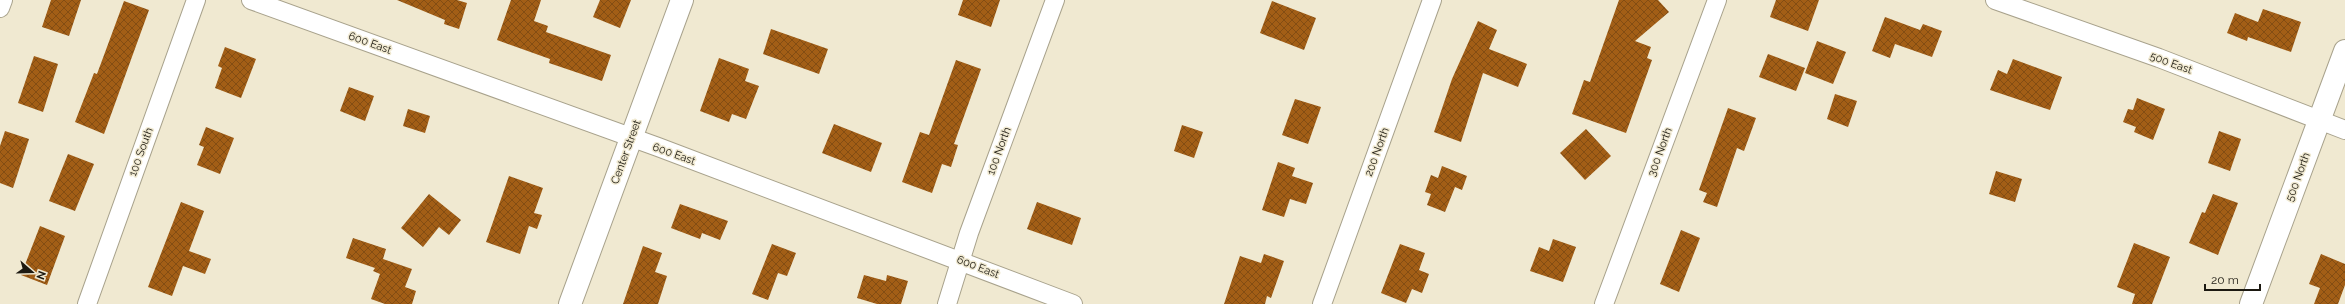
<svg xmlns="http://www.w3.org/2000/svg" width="2345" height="304" font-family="Raleway,sans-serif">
	<defs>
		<pattern id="building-cross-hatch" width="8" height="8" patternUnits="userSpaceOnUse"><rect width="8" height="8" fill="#a25e16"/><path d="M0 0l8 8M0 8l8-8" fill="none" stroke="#834d13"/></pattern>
	</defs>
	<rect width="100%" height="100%" fill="#f0e9d1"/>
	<!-- building -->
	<g fill="url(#building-cross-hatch)">
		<polygon points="51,0 81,0 69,36 42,27"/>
		<polygon points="397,0 457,0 467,3 459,29 444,24 445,20"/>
		<polygon points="511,0 541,0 534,21 548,26 546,32 611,55 602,81 549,63 550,59 497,40"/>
		<polygon points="600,0 631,0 620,28 593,17"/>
		<polygon points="963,0 1000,0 991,27 958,15"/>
		<polygon points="1619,0 1658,0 1669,12 1635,41 1651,47 1647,58 1652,60 1626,133 1572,114 1584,80 1590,82"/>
		<polygon points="1776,0 1819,0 1808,31 1770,17"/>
		<polygon points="124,1 149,10 104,134 75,122 94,73 97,74"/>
		<polygon points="1272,1 1316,18 1304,50 1260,33"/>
		<polygon points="2263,9 2301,22 2291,52 2248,37 2247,41 2227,33 2235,13 2258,22"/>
		<polygon points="1885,17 1920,30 1923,24 1942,31 1932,57 1895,44 1890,58 1872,51"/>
		<polygon points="1478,21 1497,30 1489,49 1527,64 1518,87 1483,73 1461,142 1434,132 1452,79"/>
		<polygon points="771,29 828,49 819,74 763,54"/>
		<polygon points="1817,41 1846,52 1833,84 1805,73"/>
		<polygon points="225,47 256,59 241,98 215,88 222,68 218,66"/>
		<polygon points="1768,54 1805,68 1796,91 1759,77"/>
		<polygon points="34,56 58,64 43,112 18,103"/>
		<polygon points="719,58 749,69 745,81 759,86 746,119 732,114 729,122 700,111"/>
		<polygon points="2013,59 2062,77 2050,110 1990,90 1998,70 2007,74"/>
		<polygon points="956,60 981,69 954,144 958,145 951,167 942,164 932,193 902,182 920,132 929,135"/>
		<polygon points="349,87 374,96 365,121 340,111"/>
		<polygon points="1835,94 1857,101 1848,127 1827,119"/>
		<polygon points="2137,98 2165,109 2153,140 2134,132 2136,127 2123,122 2128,109 2133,110"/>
		<polygon points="1295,99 1321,107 1308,144 1282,135"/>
		<polygon points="1728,108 1756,118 1744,151 1737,148 1717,207 1703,202 1707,193 1699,190"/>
		<polygon points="408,109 430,116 425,133 403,126"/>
		<polygon points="834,124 882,143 871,172 822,153"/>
		<polygon points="1182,125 1203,132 1194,158 1174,151"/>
		<polygon points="206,127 234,138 220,174 197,165 204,147 199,145"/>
		<polygon points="1586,129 1611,156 1585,180 1560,153"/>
		<polygon points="5,131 29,139 13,188 0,183 0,146"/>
		<polygon points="2219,131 2241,139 2230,171 2208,163"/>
		<polygon points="68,154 94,164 75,211 49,201"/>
		<polygon points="1278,162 1295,168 1292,176 1313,183 1306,204 1290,199 1284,217 1262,210"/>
		<polygon points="1442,166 1467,176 1462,190 1455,187 1445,212 1427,205 1431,194 1425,192 1431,175 1438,178"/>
		<polygon points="1996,171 2022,179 2015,202 1989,194"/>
		<polygon points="509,176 543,188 534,213 542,215 537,229 529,226 520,254 486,242"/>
		<polygon points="429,194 461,220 449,235 439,227 423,247 401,228"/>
		<polygon points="2213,194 2238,203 2218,255 2189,243 2202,212 2205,213"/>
		<polygon points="181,202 204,211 189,251 211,259 205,274 183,266 172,296 148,287"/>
		<polygon points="1037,202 1081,218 1072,245 1027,229"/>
		<polygon points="680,204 728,221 720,240 702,233 700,239 671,228"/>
		<polygon points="40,226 65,236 47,285 21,275"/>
		<polygon points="1681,230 1700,238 1679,292 1660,284"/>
		<polygon points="353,238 386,249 383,259 412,269 405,287 416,291 412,304 385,304 371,299 380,274 373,271 375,268 346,258"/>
		<polygon points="1553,239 1576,247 1563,282 1530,271 1539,247 1549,251"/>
		<polygon points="2134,243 2170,257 2152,304 2132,304 2135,294 2117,287"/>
		<polygon points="772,244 796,253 787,276 778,273 768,300 752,294"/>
		<polygon points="1400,244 1425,253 1419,270 1429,274 1422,293 1412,289 1406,303 1381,293"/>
		<polygon points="643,246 662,253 655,272 667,276 658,304 623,304"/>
		<polygon points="1264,254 1284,261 1271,298 1267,296 1265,304 1224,304 1240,256 1261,263"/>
		<polygon points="2321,254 2345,264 2345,285 2338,304 2314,304 2320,288 2309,284"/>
		<polygon points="864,275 886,281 887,275 908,281 901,304 877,304 857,298"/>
	</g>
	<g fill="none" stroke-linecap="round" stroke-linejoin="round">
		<!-- minor casing -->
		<g stroke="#a8a28c" stroke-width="20">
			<g id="minor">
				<polyline points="251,0 658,147 1073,304"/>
				<polyline points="1995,0 2159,58 2345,130"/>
				<polyline points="0,8 3,0"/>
				<polyline points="87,304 196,0"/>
				<polyline points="947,304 969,233 1055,0"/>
				<polyline points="1322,304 1432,0"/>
				<polyline points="1604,304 1717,0"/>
			</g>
		</g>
		<!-- tertiary casing -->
		<g stroke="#a8a28c" stroke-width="24">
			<g id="tertiary">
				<polyline points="570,304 682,0"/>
				<polyline points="2251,304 2345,51"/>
			</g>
		</g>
		<!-- minor -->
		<use href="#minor" stroke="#fff" stroke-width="18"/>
		<!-- tertiary -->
		<use href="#tertiary" stroke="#fff" stroke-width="22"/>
	</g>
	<g text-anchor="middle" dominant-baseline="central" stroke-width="3" stroke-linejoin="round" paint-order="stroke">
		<!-- street labels -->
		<g font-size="11" fill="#1c1911" stroke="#f0e9d1">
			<text transform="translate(370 43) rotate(20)">600 East</text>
			<text transform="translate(2171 63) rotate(20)">500 East</text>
			<text transform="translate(999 151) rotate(-70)">100 North</text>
			<text transform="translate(141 152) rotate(-70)">100 South</text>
			<text transform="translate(626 152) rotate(-70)">Center Street</text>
			<text transform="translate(1377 152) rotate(-70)">200 North</text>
			<text transform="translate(1660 152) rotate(-70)">300 North</text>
			<text transform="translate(674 154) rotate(20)">600 East</text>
			<text transform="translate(2298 177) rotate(-70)">500 North</text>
			<text transform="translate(978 267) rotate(21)">600 East</text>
		</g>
	</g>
	<!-- north arrow -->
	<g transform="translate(32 272) rotate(110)" stroke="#f0e9d1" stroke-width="3" paint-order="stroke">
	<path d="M0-3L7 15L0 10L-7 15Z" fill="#1c1911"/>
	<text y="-6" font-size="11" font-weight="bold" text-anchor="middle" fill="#1c1911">N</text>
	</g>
	<!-- scale -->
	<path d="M2205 284v6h55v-6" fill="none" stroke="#1c1911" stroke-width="2"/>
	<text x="2211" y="284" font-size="12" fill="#1c1911" stroke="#f0e9d1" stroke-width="3" paint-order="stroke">20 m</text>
</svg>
